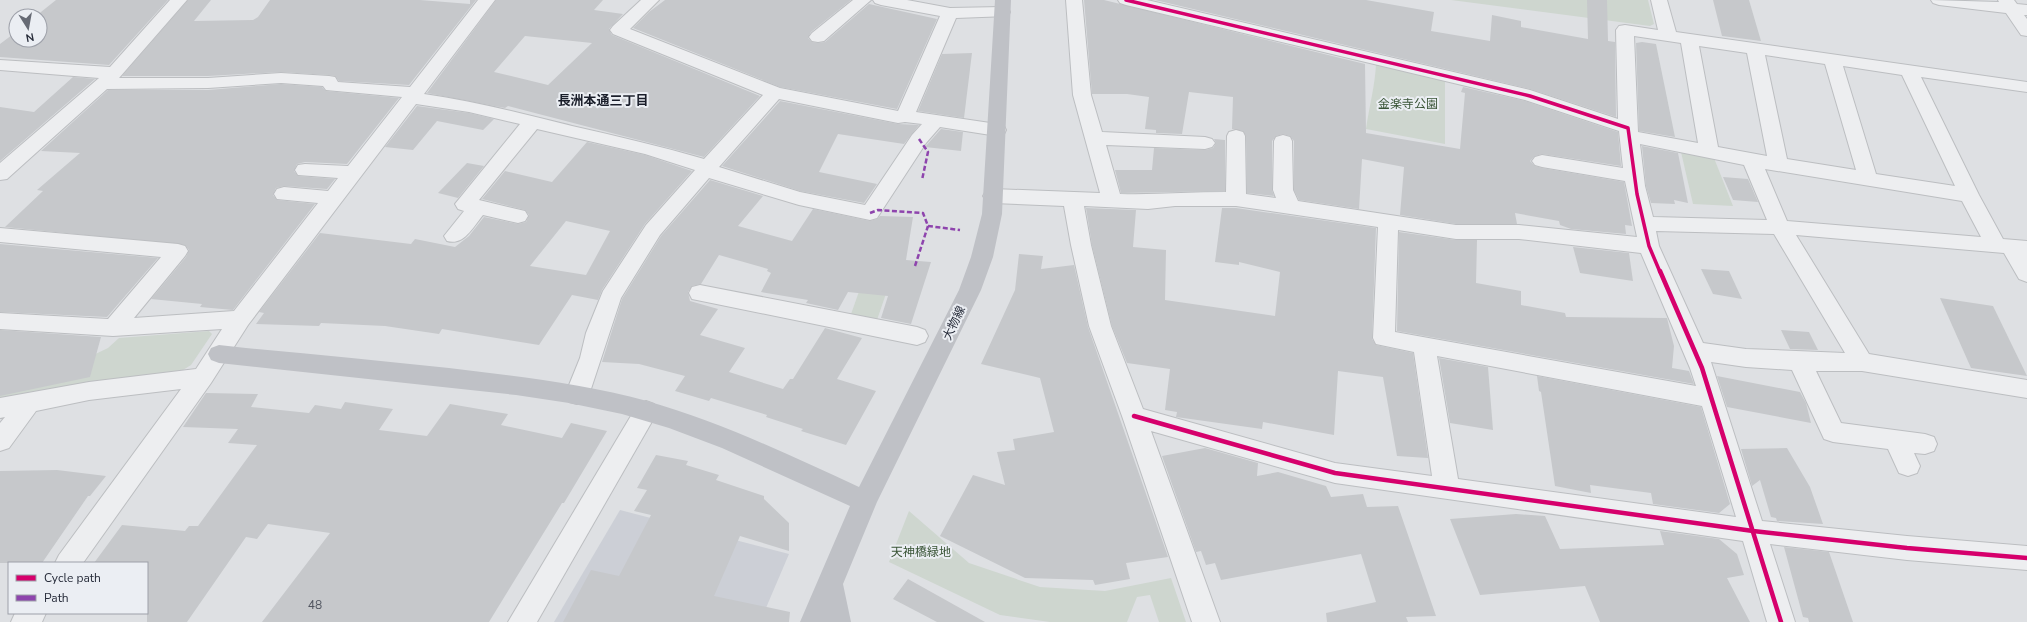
<svg xmlns="http://www.w3.org/2000/svg" width="2027" height="622" font-family="'Nunito Sans','Noto Sans JP',sans-serif">
	<rect width="100%" height="100%" fill="#dee0e3"/>
	<!-- built -->
	<polygon fill="#cccfd6" points="620,510 789,554 760,622 554,622"/>
	<!-- green -->
	<g fill="#ced6cf">
		<polygon points="1451,0 1648,0 1654,24 1650,26"/>
		<path d="M1376,64L1445,81V144L1366,129C1369,107 1375,86 1376,64Z"/>
		<polygon points="1681,152 1714,158 1733,206 1693,204"/>
		<polygon points="869,263 892,276 877,320 850,317"/>
		<polygon points="209,331 212,334 191,365 183,370 95,383 0,402 0,376 85,359 108,348 119,338"/>
		<polygon points="909,511 969,563 1040,587 1105,591 1171,578 1186,622 1159,622 1150,595 1137,597 1127,622 1050,622 1000,615 889,562"/>
	</g>
	<!-- building -->
	<g fill="#c6c8cb" fill-rule="evenodd">
		<polygon points="56,0 168,0 109,65 0,57 0,44 16,32 16,40 40,40 40,16 36,16"/>
		<polygon points="188,0 211,0 194,21 253,20 258,17 270,0 420,0 470,4 470,0 476,0 409,85 339,81 335,76 329,75 281,72 208,76 122,76"/>
		<path d="M496,0H603L594,10L623,14L609,29L612,35L760,96L704,157L508,106L505,108L427,93ZM525,36L592,43L548,85L494,72Z"/>
		<polygon points="665,0 851,0 811,32 808,38 812,42 818,43 825,42 869,4 937,19 897,109 780,87 633,28 649,12"/>
		<polygon points="1084,0 1104,0 1365,64 1366,133 1460,149 1465,93 1461,92 1463,87 1525,101 1618,132 1621,166 1542,154 1535,156 1530,161 1535,166 1542,168 1624,182 1632,226 1625,225 1626,234 1571,229 1560,225 1559,221 1515,213 1517,224 1456,224 1400,215 1404,167 1362,159 1359,209 1299,200 1294,190 1294,141 1290,136 1283,134 1276,136 1272,141 1272,190 1274,196 1247,193 1246,136 1243,131 1232,129 1233,97 1189,92 1182,134 1156,133 1156,130 1145,129 1149,97 1127,94 1092,94"/>
		<polygon points="1155,0 1366,0 1434,12 1431,31 1490,41 1492,15 1521,21 1521,27 1588,39 1587,0 1607,0 1608,41 1615,42 1616,117 1530,89"/>
		<polygon points="1713,0 1749,0 1761,41 1722,36"/>
		<polygon points="1642,42 1656,44 1675,137 1639,131 1636,43"/>
		<polygon points="972,53 964,118 918,111 942,54"/>
		<polygon points="73,77 95,79 0,161 0,107 34,112"/>
		<polygon points="281,84 322,87 326,91 399,98 347,164 305,162 297,164 294,171 298,176 335,179 327,189 284,186 276,188 273,195 277,200 315,204 233,310 200,307 202,304 151,299 186,257 189,250 185,245 5,227 43,191 37,190 80,153 41,151 108,90 208,90"/>
		<polygon points="780,101 898,124 919,125 904,144 838,134 819,172 877,184 864,203 800,191 722,166"/>
		<polygon points="417,106 469,113 494,119 483,130 437,121 413,150 385,147"/>
		<polygon points="941,129 963,132 961,151 925,147"/>
		<polygon points="1214,139 1225,140 1225,191 1121,193 1115,170 1152,170 1154,148 1205,150 1213,148 1216,143"/>
		<path d="M587,142L645,155L692,171L645,224L602,290L598,300L572,295L539,345L442,329L439,334L385,326L321,323L319,326L256,324L264,313L259,312L320,233L411,244L415,239L455,247L469,236L484,217L518,224L526,222L529,215L525,210L482,199L505,171L552,182ZM566,221L610,231L586,275L530,266Z"/>
		<polygon points="1642,146 1678,153 1688,203 1674,200 1675,204 1651,203 1646,186"/>
		<polygon points="467,163 484,166 458,198 438,193"/>
		<polygon points="1723,177 1748,179 1758,202 1733,200"/>
		<polygon points="710,180 763,196 738,226 792,241 813,209 870,221 877,219 880,216 913,217 906,260 931,262 911,324 881,318 888,296 848,292 838,310 806,303 808,300 761,292 771,273 767,271 768,269 719,255 701,284 692,286 688,292 690,301 718,309 700,335 745,348 729,372 783,389 790,379 793,379 825,328 862,338 837,379 876,391 846,445 801,431 803,429 766,417 767,415 711,398 709,401 675,391 685,376 639,364 602,362 622,299 661,236"/>
		<polygon points="1086,208 1136,210 1133,247 1166,250 1165,300 1275,316 1280,272 1239,262 1239,265 1215,262 1222,208 1236,208 1376,228 1372,339 1376,345 1413,353 1428,458 1397,456 1383,377 1338,371 1334,435 1263,422 1262,429 1176,417 1177,412 1165,410 1170,369 1127,363 1112,326 1092,245"/>
		<polygon points="1399,232 1456,240 1477,240 1476,283 1521,291 1521,305 1565,313 1566,317 1667,318 1674,346 1672,368 1689,371 1694,384 1397,331"/>
		<polygon points="0,244 158,258 107,317 0,312"/>
		<polygon points="1573,247 1629,253 1633,281 1580,273"/>
		<polygon points="1019,254 1043,256 1041,269 1074,265 1088,327 1168,557 1126,563 1130,579 1095,585 1093,580 1025,578 940,536 973,475 1005,485 997,452 1015,450 1013,439 1054,432 1040,378 981,364 1015,290"/>
		<polygon points="1701,269 1729,271 1742,299 1713,294"/>
		<polygon points="1940,298 1993,306 2027,376 1971,368"/>
		<polygon points="0,330 101,337 90,377 0,396"/>
		<polygon points="1781,330 1809,332 1818,350 1790,349"/>
		<polygon points="1439,358 1488,367 1493,430 1450,423"/>
		<polygon points="1537,376 1701,407 1730,504 1719,513 1653,504 1651,493 1590,485 1591,493 1555,486 1541,392 1539,391"/>
		<polygon points="1717,376 1800,392 1806,403 1811,423 1727,407"/>
		<polygon points="206,393 258,394 251,407 309,413 315,405 341,409 345,402 393,409 379,430 427,436 450,404 508,414 501,425 562,438 571,423 607,431 564,503 562,503 489,622 262,622 330,533 268,524 257,539 246,537 187,622 147,622 147,563 94,563 122,525 185,531 189,526 198,526 257,445 228,443 238,429 183,427"/>
		<polygon points="1205,448 1258,463 1257,476 1278,472 1326,486 1331,497 1363,494 1367,507 1398,506 1436,616 1406,617 1408,622 1327,622 1326,613 1376,602 1361,554 1221,580 1215,563 1206,565 1201,551 1196,552 1162,456"/>
		<polygon points="1787,448 1810,487 1823,524 1777,521 1776,518 1771,517 1760,480 1752,486 1741,449"/>
		<polygon points="656,455 688,461 686,465 719,475 716,480 764,496 764,499 789,523 789,551 740,536 714,596 790,612 789,622 563,622 591,570 619,576 651,515 634,511 647,490 637,488"/>
		<polygon points="57,470 106,476 90,496 88,496 42,563 0,563 0,471"/>
		<polygon points="1516,514 1545,516 1560,549 1664,545 1660,531 1719,539 1737,554 1744,575 1727,578 1750,622 1600,622 1585,586 1480,595 1450,519"/>
		<polygon points="1784,547 1829,552 1853,622 1809,622 1808,618 1803,617"/>
		<polygon points="908,579 985,622 937,622 893,599"/>
	</g>
	<g fill="none" stroke-linecap="round" stroke-linejoin="round">
		<!-- street casing -->
		<g stroke="#bcbec1" stroke-width="2">
			<g id="street">
				<path d="M170,0H187L119,78H208L281,73L329,76L335,77L338,82L410,87L478,0H495L424,94C475,101 523,114 572,126C616,136 660,146 704,159L763,95L613,34L610,30L613,26L641,0H659L630,29L780,88L898,111L940,16L881,5L875,3L873,0H907L950,8L1002,7L1008,8L1010,12L1008,16L956,18L916,112L997,124L1004,126L1006,130L1004,134L997,136L940,127L926,143L877,218L870,220L799,205L709,178L660,235L621,298L589,395L585,402L577,404L569,402L565,395L580,358L586,333L603,291L646,225L695,170L645,154L537,129L479,200L525,211L528,216L525,221L518,223L483,215C473,227 464,246 447,241L444,236L464,211L458,209L455,204L520,124L469,112L416,104L248,325L211,383L83,563H55L59,555L181,389L89,400L36,411L9,448L0,451V423L5,417L0,418V398L89,382L196,369L222,329L113,336L0,329V313L108,319L161,257L0,242V228L178,244L185,246L188,251L185,256L134,318L234,311L318,203L277,199L274,194L277,189L284,187L328,191L338,178L298,175L295,170L298,165L305,164L348,166L402,97L326,90L323,86L281,83L208,88L107,89L7,179L0,180V163L99,78L0,70V60L110,67ZM779,99L898,123L905,122L922,124L912,135L865,205L800,192L719,167Z"/>
				<polygon points="853,0 871,0 824,41 818,42 812,41 809,37 812,33"/>
				<path d="M1066,0H1082L1091,95L1102,132L1205,137L1212,139L1215,143L1212,147L1205,149L1106,145L1120,194C1156,195 1191,192 1226,192L1227,136L1229,132L1236,130L1243,132L1245,136L1246,194L1276,198L1273,190L1274,141L1276,137L1283,135L1290,137L1292,141L1293,190L1298,201L1456,225H1519L1637,237L1625,181L1542,167L1535,165L1532,161L1535,157L1542,155L1623,168L1619,131L1525,100L1126,5L1120,3L1118,0H1147L1530,90L1618,119L1616,30L1619,26L1625,25L1658,30L1651,0H1667L1676,32L2027,82V92L1921,77L1979,195L2003,239L2027,241V282L2019,279L2004,253L1796,235L1869,354L2027,380V398L1862,371H1816L1841,423L1925,434L1934,437L1937,444L1934,451L1925,454L1914,453L1920,466L1917,473L1908,476L1899,473L1888,449L1833,442L1824,439L1792,370L1746,367L1711,362L1762,521L1907,536L2027,546V570L1907,560L1770,544L1795,622H1767L1743,541L1335,483L1151,431L1220,622H1192L1122,416L1089,326L1071,245L1064,206L993,203L986,201L983,196L986,191L993,189L1100,193L1073,95ZM1634,36L1681,43L1698,143L1638,132ZM1699,46L1747,53L1767,156L1718,147ZM1765,55L1825,64L1856,170L1787,159ZM1843,66L1902,75L1955,186L1876,174ZM1640,144L1744,165L1767,220L1653,217L1645,186ZM1765,169L1962,201L1981,237L1787,221ZM1084,206L1148,209L1175,206H1236L1378,227L1373,338L1376,344L1414,352L1432,476L1335,463L1143,409L1111,326L1091,245ZM1398,230L1456,239H1519L1641,253L1690,368L1696,386L1395,332ZM1656,231L1774,234L1845,353L1746,349L1703,343L1659,246ZM1437,356L1702,406L1736,517L1458,479Z"/>
				<polygon points="1931,0 1999,2 1998,0 2014,0 2017,4 2027,5 2027,15 2024,15 2027,19 2027,36 2021,35 2006,13 1939,5 1933,3"/>
				<polygon points="700,285 917,327 925,330 928,336 925,342 917,345 692,299 689,293 692,287"/>
				<polygon points="646,401 654,404 658,411 537,622 508,622 638,404"/>
				<polygon points="15,613 46,613 42,622 11,622"/>
			</g>
		</g>
		<!-- street -->
		<use href="#street" fill="#edeef0" fill-rule="evenodd"/>
		<!-- secondary -->
		<path fill="#bfc1c6" fill-rule="evenodd" d="M995,0H1011L1002,214L993,257L981,290L877,502L843,584L851,622H800L850,506L722,448L669,428L622,414L569,403L516,395L219,363L211,360L208,354L211,348L219,345L246,348C314,354 381,361 449,368C515,376 582,383 647,401C720,422 790,455 859,487L959,290L971,257L982,214Z"/>
		<!-- quiet -->
		<g stroke="#8e44ad" stroke-width="2.5" stroke-dasharray="5 2.5" stroke-linecap="butt">
			<polyline points="919,139 928,152 922,180"/>
			<polyline points="870,213 878,210 923,213 928,226 960,230"/>
			<polyline points="915,266 928,226"/>
		</g>
		<!-- cycleway-far1 casing -->
		<g stroke="#ebeef3" stroke-width="5.5">
			<polyline id="cycleway-far1" points="1126,0 1530,96 1628,128 1637,194 1649,246 1660,272"/>
		</g>
		<!-- cycleway casing -->
		<g stroke="#ebeef3" stroke-width="7">
			<g id="cycleway">
				<polyline points="1660,271 1702,368 1781,622"/>
				<polyline points="1134,416 1335,473 1753,531 1907,548 2027,558"/>
			</g>
		</g>
		<!-- cycleway-far1 -->
		<use href="#cycleway-far1" stroke="#d6006c" stroke-width="3.5"/>
		<!-- cycleway -->
		<use href="#cycleway" stroke="#d6006c" stroke-width="4.5"/>
	</g>
	<g text-anchor="middle" dominant-baseline="central" stroke-width="4" stroke-linejoin="round" paint-order="stroke">
		<!-- park labels -->
		<g font-size="12" fill="#395436" stroke="#ebeef3">
			<text x="1408" y="104">金楽寺公園</text>
			<text x="921" y="552">天神橋緑地</text>
		</g>
		<!-- street labels -->
		<g font-size="12" fill="#272c3a" stroke="#ebeef3">
			<text transform="translate(954 323) rotate(-65)">大物線</text>
		</g>
		<!-- near-number labels -->
		<g font-size="12" fill="#50545f">
			<text x="315" y="605">48</text>
		</g>
		<!-- neighbourhood labels -->
		<g font-size="13" font-weight="bold" fill="#1a1e2a" stroke="#ebeef3">
			<text x="603" y="101">長洲本通三丁目</text>
		</g>
	</g>
	<!-- legend -->
	<rect x="8" y="562" width="140" height="52" fill="#ebeef3" stroke="#9da0a9"/>
	<rect x="16" y="575" width="20" height="6" fill="#d6006c" stroke="#9da0a9"/>
	<text x="44" y="582" font-size="12" fill="#272c3a">Cycle path</text>
	<rect x="16" y="595" width="20" height="6" fill="#8e44ad" stroke="#9da0a9"/>
	<text x="44" y="602" font-size="12" fill="#272c3a">Path</text>
	<!-- north arrow -->
	<g transform="translate(28 28) rotate(169)"><circle r="19" fill="#ebeef3" stroke="#9da0a9"/>
	<path d="M0-3L7 15L0 10L-7 15Z" fill="#676b75"/>
	<text y="-6" font-size="11" font-weight="bold" text-anchor="middle" fill="#272c3a">N</text>
	</g>
</svg>
